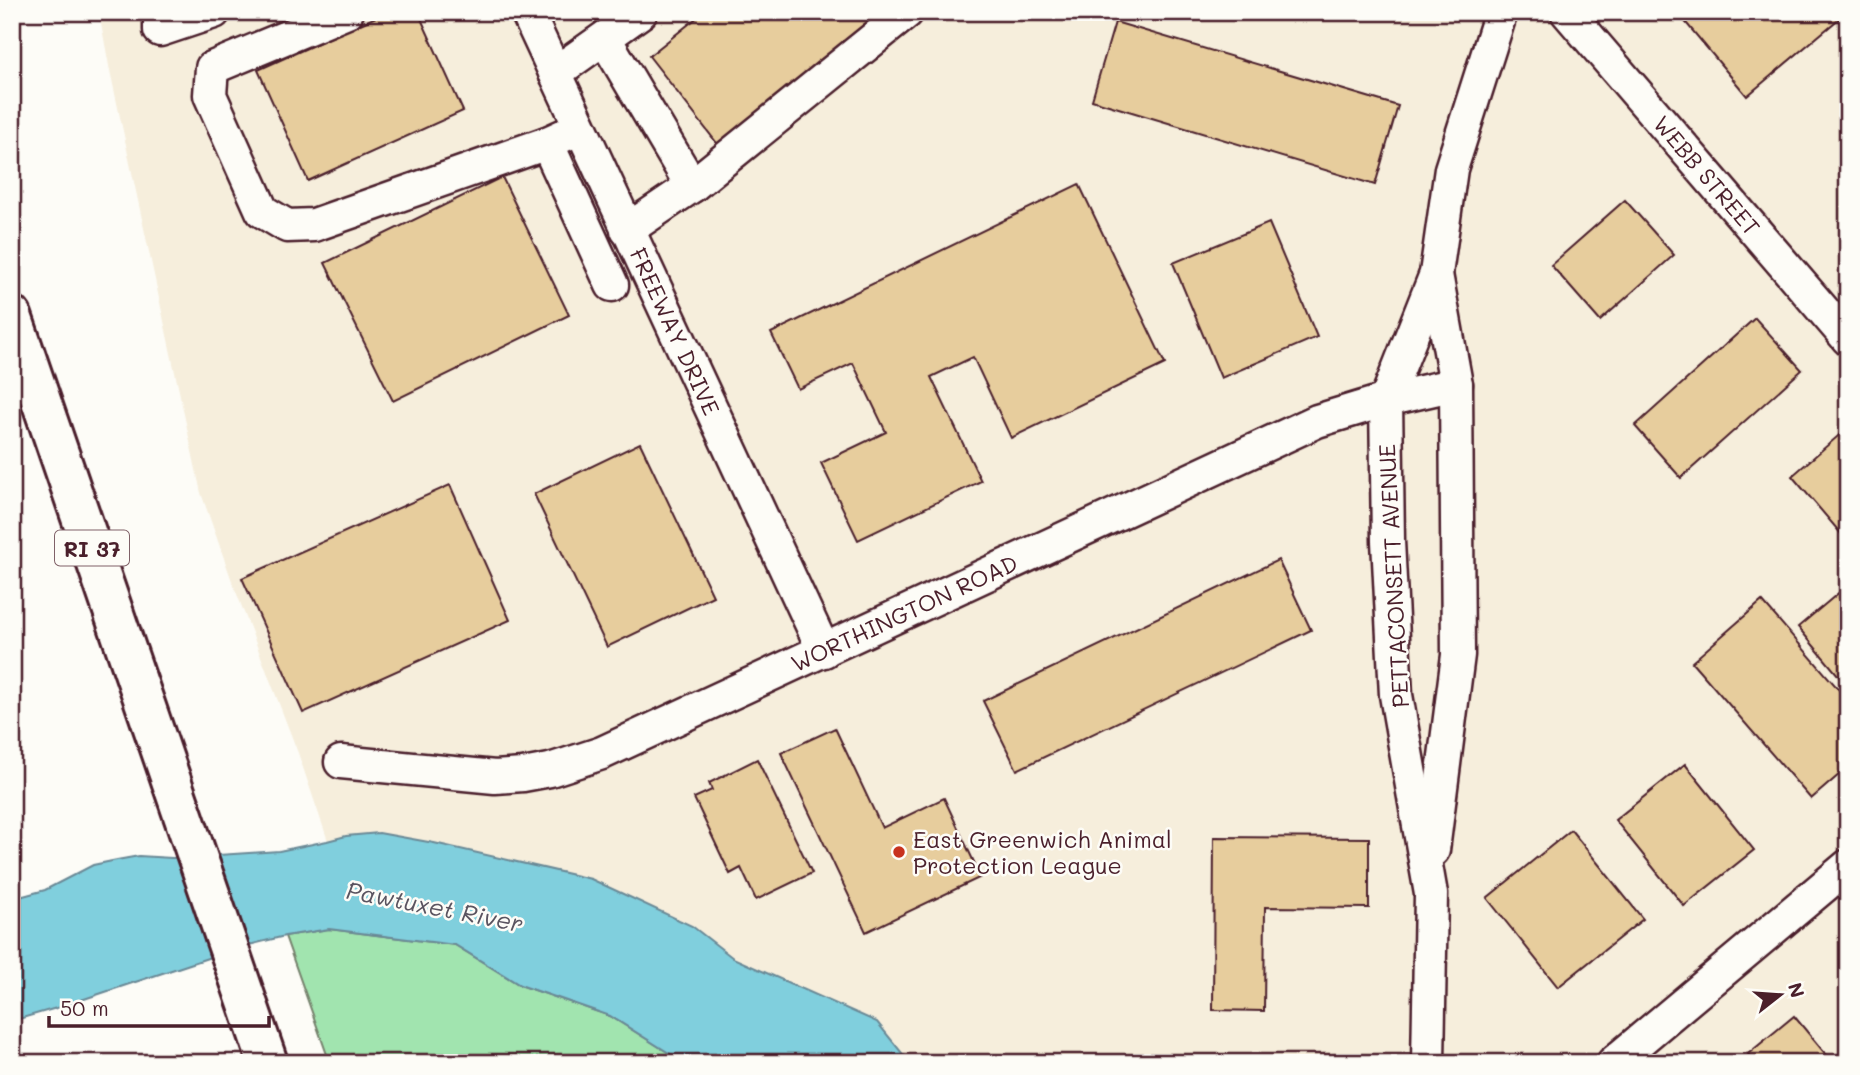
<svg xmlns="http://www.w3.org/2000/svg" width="1860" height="1075" font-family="Mali,sans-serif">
	<rect width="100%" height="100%" fill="#fdfcf7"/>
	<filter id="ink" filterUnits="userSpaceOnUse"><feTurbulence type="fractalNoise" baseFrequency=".0143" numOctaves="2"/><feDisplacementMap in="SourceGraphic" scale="14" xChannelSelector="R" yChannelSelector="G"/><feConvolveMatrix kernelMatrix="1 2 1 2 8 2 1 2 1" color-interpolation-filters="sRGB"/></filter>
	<g filter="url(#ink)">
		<!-- built -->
		<polygon fill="#f6eedc" points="99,12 1848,12 1848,1063 910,1063 877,1022 733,958 692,926 591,879 434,843 379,833 346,836 328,841 298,753 232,581 201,493 109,66"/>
		<!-- green -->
		<polygon fill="#a1e4af" stroke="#76826d" stroke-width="2" points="329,929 455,945 520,985 610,1016 685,1063 330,1063 285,936"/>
		<!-- water -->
		<polygon fill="#80cfdd" stroke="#6a8996" stroke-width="2" points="379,833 434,843 591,879 692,926 733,958 877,1022 910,1063 685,1063 610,1016 520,985 455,945 329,929 285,936 241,947 60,1007 12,1021 12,899 45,890 93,865 117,860 139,856 172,858 279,851 327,841 346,836"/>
		<!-- building -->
		<g fill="#e7cd9d" stroke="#4a1f2b" stroke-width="2">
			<polygon points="387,12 418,12 463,111 308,181 258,70"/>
			<polygon points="704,12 863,12 874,26 720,147 649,56"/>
			<polygon points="1677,12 1847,12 1747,96"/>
			<polygon points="1115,22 1398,106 1375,185 1092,100"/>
			<polygon points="502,177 569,315 393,401 325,263"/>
			<polygon points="1079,184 1165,364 1011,438 973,357 931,377 981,481 858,540 821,463 886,432 853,363 798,389 771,333"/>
			<polygon points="1625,200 1674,255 1600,321 1551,265"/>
			<polygon points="1269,223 1317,337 1221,378 1173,263"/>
			<polygon points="1755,318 1802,370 1681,478 1635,426"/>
			<polygon points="1845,430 1848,433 1848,542 1792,476"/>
			<polygon points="640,443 713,596 607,647 534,494"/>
			<polygon points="450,485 510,620 303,713 242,578"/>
			<polygon points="1278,560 1311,630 1017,770 983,701"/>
			<polygon points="1848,585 1848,687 1798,627"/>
			<polygon points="1762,601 1848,700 1848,767 1811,799 1692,662"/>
			<polygon points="835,728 882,828 944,798 981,877 866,932 781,753"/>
			<polygon points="757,759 812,873 756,900 741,868 730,874 694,798 712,790 709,783"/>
			<polygon points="1685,764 1754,850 1684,906 1615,820"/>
			<polygon points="1571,830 1643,919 1558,987 1487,898"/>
			<polygon points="1214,837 1369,838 1369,908 1265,907 1264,1011 1213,1010"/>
			<polygon points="1794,1016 1833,1063 1755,1063 1748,1054"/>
		</g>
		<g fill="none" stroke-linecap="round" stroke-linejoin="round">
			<!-- minor casing -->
			<g stroke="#4a1f2b" stroke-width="37">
				<g id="minor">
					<polyline points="160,12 160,30 214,12"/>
					<polyline points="347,12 212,68 210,95 262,211 287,226 314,225 547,143 580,128"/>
					<path id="s1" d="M527,12L824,651"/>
					<path id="s2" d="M1567,12L1848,339"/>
					<polyline points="605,39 692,186"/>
					<polyline points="555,73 641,12"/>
					<polyline points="547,143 612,285"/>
					<polyline points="627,230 692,186 907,12"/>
					<path id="s3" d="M341,762L495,777L523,775L550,770L602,753L1317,421L1386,400L1456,384"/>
					<polyline points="1433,850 1458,655 1456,384 1436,274"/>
					<polyline points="1428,1063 1431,894 1396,695 1388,541 1386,400 1436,274 1451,169 1501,12"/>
					<polyline points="1613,1063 1848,866"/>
				</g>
			</g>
			<!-- highway casing -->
			<g stroke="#4a1f2b" stroke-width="44">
				<polyline id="highway" points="12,316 268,1063"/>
			</g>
			<!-- minor -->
			<use href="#minor" stroke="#fdfcf7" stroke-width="32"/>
			<!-- highway -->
			<use href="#highway" stroke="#fdfcf7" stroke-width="38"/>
		</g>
	</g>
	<!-- markers -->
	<circle fill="#c8321e" stroke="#fdfcf7" stroke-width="2.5" cx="899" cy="852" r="7"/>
	<g text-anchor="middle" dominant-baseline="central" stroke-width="5" stroke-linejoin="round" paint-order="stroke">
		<!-- shield labels -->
		<rect fill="#fdfcf7" stroke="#806168" stroke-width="2" x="55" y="530.5" width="74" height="35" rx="5"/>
		<g font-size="21" font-weight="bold" fill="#4a1f2b">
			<text x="92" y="548">RI 37</text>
		</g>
		<!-- street labels -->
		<g font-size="23" fill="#4a1f2b" stroke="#fdfcf7">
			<text stroke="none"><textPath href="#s2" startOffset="215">WEBB STREET</textPath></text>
			<text stroke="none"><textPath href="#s1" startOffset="352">FREEWAY DRIVE</textPath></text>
			<text transform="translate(1393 576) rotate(-93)">PETTACONSETT AVENUE</text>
			<text stroke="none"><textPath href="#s3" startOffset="598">WORTHINGTON ROAD</textPath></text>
		</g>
		<!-- poi labels -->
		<g font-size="23" fill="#4a1f2b" stroke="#fdfcf7" text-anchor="start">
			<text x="913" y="839">East Greenwich Animal<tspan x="913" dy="26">Protection League</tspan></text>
		</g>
		<!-- water labels -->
		<g font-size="24" font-style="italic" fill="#5a5460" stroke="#fdfcf7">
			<text transform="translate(435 906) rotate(11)">Pawtuxet River</text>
		</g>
	</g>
	<!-- margin -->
	<rect width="1860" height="1075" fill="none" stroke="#fdfcf7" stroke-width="42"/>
	<rect x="21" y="21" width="1818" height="1033" fill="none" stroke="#4a1f2b" stroke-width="2.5" filter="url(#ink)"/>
	<!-- north arrow -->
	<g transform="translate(1780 995) rotate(73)" stroke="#fdfcf7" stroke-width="5" paint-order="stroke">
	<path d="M0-5L12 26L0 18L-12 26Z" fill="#4a1f2b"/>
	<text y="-10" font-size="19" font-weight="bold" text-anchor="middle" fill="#4a1f2b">N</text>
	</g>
	<!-- scale -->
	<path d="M49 1016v10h220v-10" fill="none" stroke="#4a1f2b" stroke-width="3.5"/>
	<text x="60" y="1016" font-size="21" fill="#4a1f2b" stroke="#fdfcf7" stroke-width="5" paint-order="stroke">50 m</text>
</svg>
